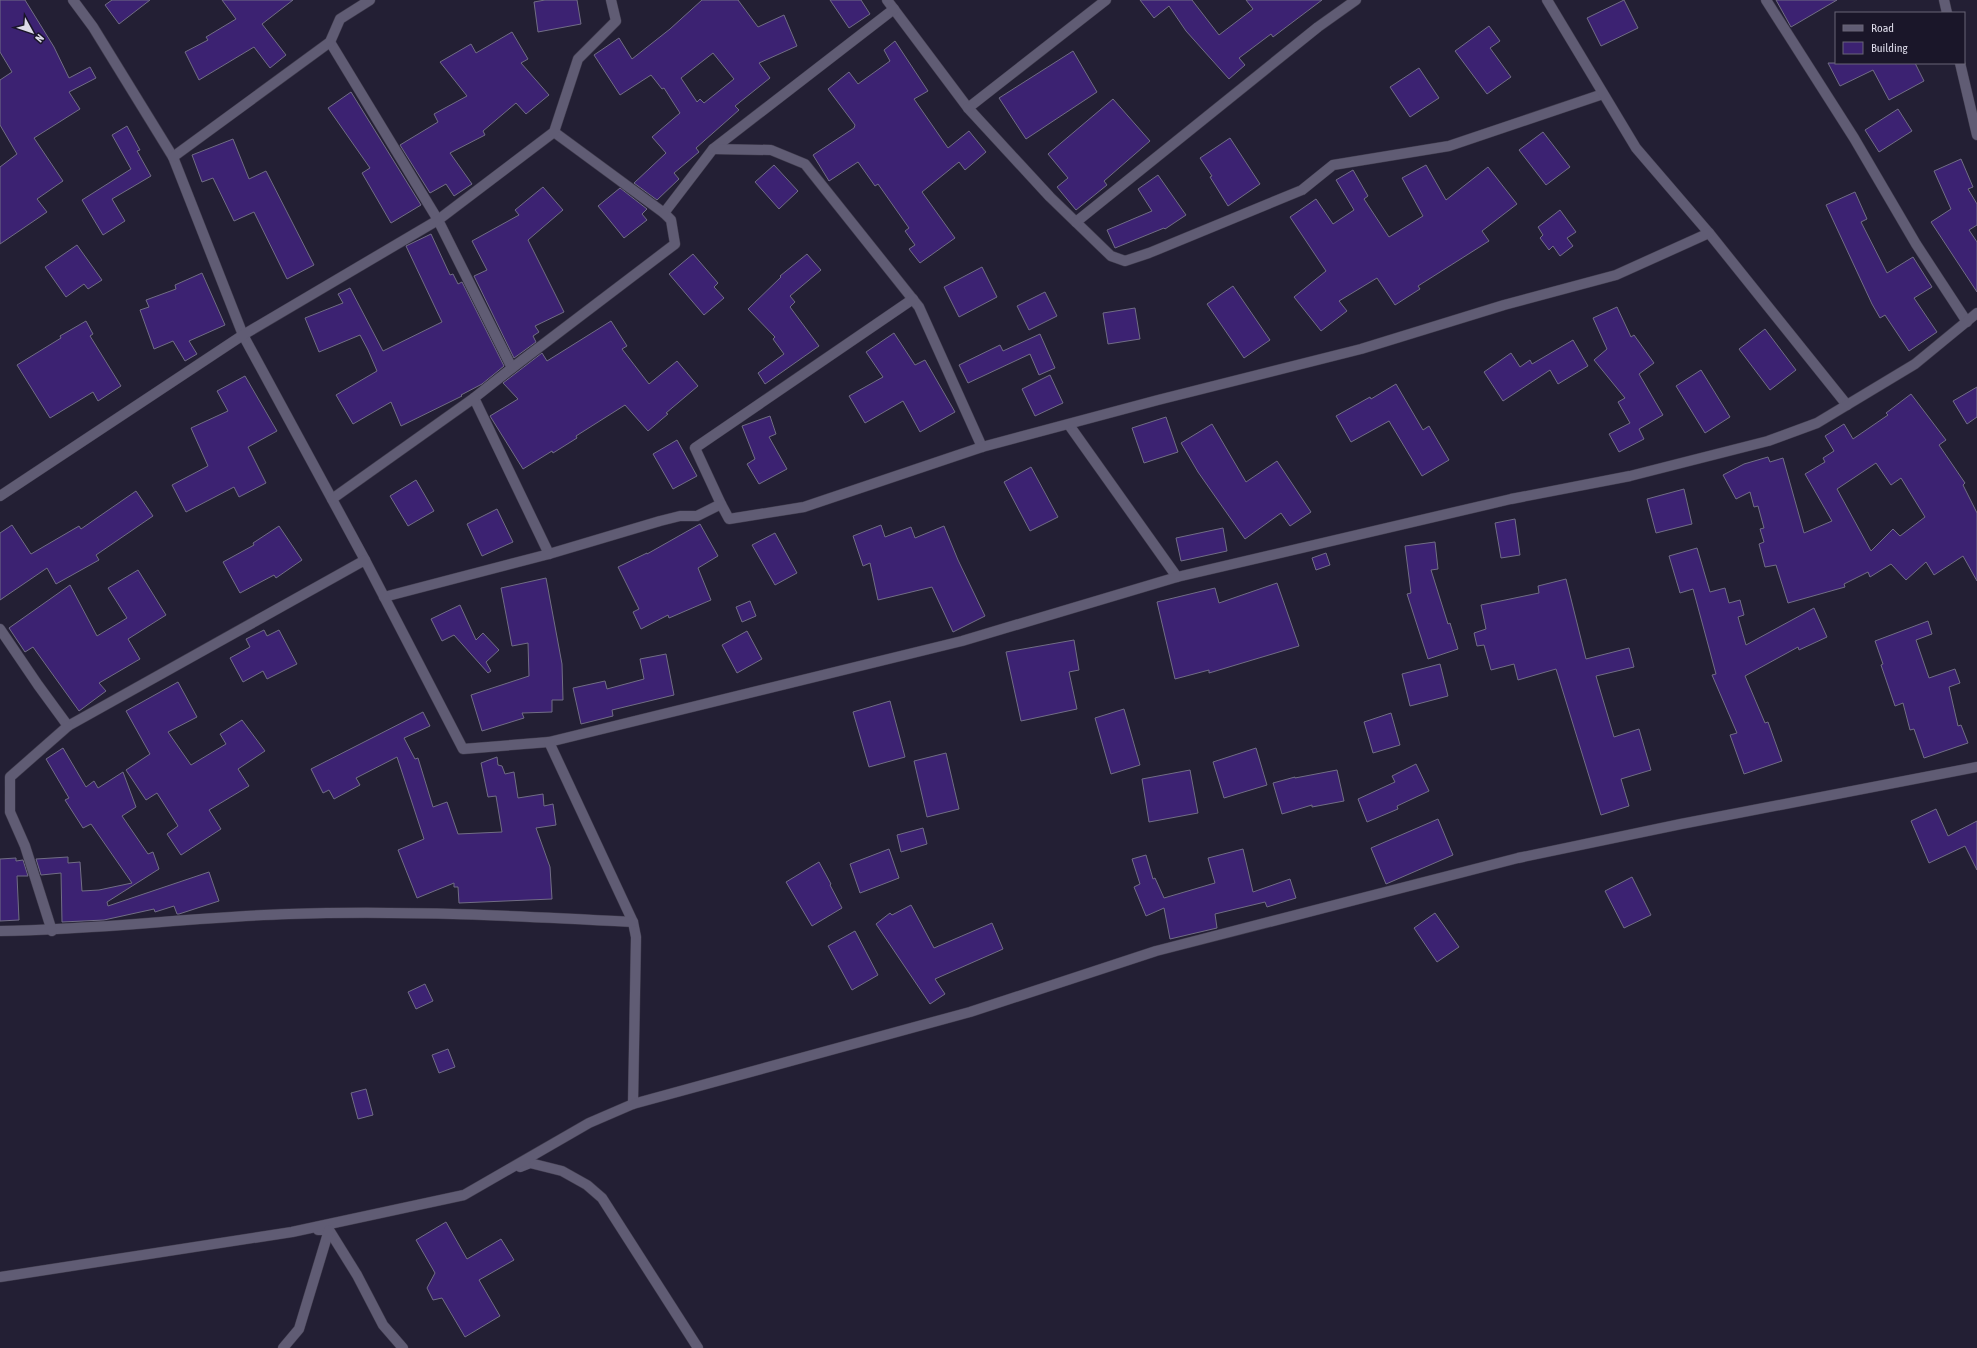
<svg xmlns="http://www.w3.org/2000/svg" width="1977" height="1348" font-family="'Asap Condensed',sans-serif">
	<rect width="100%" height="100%" fill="#231f34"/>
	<!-- building -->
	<g fill="#3c2272" stroke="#716d85" fill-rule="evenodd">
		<polygon points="0,0 25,0 54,47 69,78 90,67 96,78 69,92 80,109 34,138 63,181 37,199 47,212 0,244 0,167 17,154 0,125 0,80 12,72 0,52"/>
		<polygon points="112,0 150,0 119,24 105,5"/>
		<polygon points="222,0 293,0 262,24 286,55 270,68 254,47 199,80 185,52 208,40 206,37 236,19"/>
		<polygon points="545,0 577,0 581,24 538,32 534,2"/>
		<path d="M702,0H738L758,27L784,15L797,46L759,63L770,78L735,106L739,110L696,148L699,152L674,173L679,179L657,200L634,183L666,153L652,137L680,113L664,88L662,89L651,75L620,95L594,55L619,38L632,59L670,29ZM713,53L734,79L704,103L700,99L697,102L681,78Z"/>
		<polygon points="830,0 861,0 870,14 849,28"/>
		<polygon points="1140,0 1192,0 1219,35 1253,9 1246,0 1322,0 1273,37 1271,34 1239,58 1245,65 1229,79 1186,31 1169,6 1154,18"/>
		<polygon points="1624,0 1638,28 1601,46 1587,18"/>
		<polygon points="1776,0 1837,0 1791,27"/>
		<polygon points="1489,26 1500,41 1490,48 1511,77 1487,94 1455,51"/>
		<polygon points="512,32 528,59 521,63 549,95 526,114 516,103 483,131 485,135 450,153 472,184 454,196 446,184 430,193 400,145 438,122 434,114 467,96 440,62 471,44 476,53"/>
		<polygon points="895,41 928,91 914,99 948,148 969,131 986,152 965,170 959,162 922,192 955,238 920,263 909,249 915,245 905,231 909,228 878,184 875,186 858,162 829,181 813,155 854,128 855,125 828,89 849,72 858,84 890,61 884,50"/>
		<polygon points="1073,51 1097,92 1026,139 999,98"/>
		<polygon points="1828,63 1915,63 1924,81 1889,100 1873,70 1840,86"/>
		<polygon points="1419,68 1439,98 1410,117 1390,87"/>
		<polygon points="351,92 421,205 391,223 362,173 370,168 328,108"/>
		<polygon points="1113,99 1150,141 1104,181 1107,185 1076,210 1057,187 1068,178 1048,154"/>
		<polygon points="1898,109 1912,131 1879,152 1865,130"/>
		<polygon points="127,126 140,150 137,151 151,176 112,199 125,221 103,235 82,200 131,169 112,135"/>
		<polygon points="1543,132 1570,167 1546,185 1519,150"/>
		<polygon points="1230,138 1260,184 1228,206 1210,177 1212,176 1200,158"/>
		<polygon points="233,139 249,179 266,171 314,265 287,279 254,212 234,221 213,178 202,182 192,155"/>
		<polygon points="1961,159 1973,187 1968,189 1977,204 1977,225 1969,230 1977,242 1977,292 1931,222 1951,209 1934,171"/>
		<polygon points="774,165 798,191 779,209 755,182"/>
		<polygon points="1426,165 1446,200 1488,167 1517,204 1482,231 1489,241 1418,286 1420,289 1395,305 1377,278 1339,301 1347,311 1321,331 1294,297 1326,271 1290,217 1316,199 1333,224 1354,210 1336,180 1353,170 1368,196 1364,199 1389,237 1423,216 1402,178"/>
		<polygon points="1158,175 1186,215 1165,229 1164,228 1115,248 1107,230 1152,211 1138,189"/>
		<polygon points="543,187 563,210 528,240 564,312 535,326 539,332 533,336 536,342 514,358 474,276 487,270 472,241 519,215 515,210"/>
		<polygon points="620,188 647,209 642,214 647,220 624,238 598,206"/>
		<polygon points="1855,192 1867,219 1861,222 1887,273 1913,257 1932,287 1914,298 1937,332 1909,351 1885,315 1880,318 1872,304 1826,205"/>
		<polygon points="1560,210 1576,232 1567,238 1573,246 1560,256 1553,246 1549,250 1540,238 1543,235 1538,227"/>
		<polygon points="431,234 450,275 453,274 458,284 462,282 504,366 482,384 461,395 462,396 401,426 391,402 353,424 336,395 377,371 368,350 360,335 319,352 305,318 343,303 338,294 350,288 383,351 442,322 406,246"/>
		<polygon points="77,245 102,280 88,289 84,284 66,297 45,267"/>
		<polygon points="693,254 718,283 714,287 724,298 704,315 669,274"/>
		<polygon points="807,254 821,270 790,296 795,302 790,307 819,346 765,384 758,373 784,354 773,339 775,337 748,309 781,277 780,276"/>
		<polygon points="982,267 997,297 959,317 944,287"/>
		<polygon points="202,273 225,325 189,341 197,354 185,361 173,341 154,349 140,310 149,307 146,300 176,289 175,285"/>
		<polygon points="1233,286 1270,340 1244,358 1207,304"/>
		<polygon points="1045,292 1057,316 1029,330 1017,306"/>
		<polygon points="1617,307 1631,337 1634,335 1654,363 1639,374 1663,415 1639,429 1644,439 1619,452 1609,434 1630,423 1618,402 1625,398 1594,360 1607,349 1593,318"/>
		<polygon points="1135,308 1140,339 1108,344 1103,313"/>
		<polygon points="86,321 93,334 90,336 121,386 98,401 93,392 50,418 17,365 61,338 60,336"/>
		<polygon points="611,321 627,346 622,349 649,384 677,361 698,386 666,413 668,414 648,431 625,405 576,436 577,438 553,453 552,451 523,469 490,416 518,399 503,383 542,353 547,361"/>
		<polygon points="1765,329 1796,370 1770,390 1739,349"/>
		<polygon points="894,333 915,365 925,360 955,412 920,432 903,401 865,423 849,396 883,377 866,352"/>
		<polygon points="1040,334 1055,368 1039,375 1030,354 968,383 959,365 1000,345 1003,351"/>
		<polygon points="1573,340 1588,366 1558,384 1550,370 1503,401 1484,372 1511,353 1520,367 1530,360 1532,364"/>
		<polygon points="1701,370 1730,417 1705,433 1676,386"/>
		<polygon points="1050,375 1063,403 1035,416 1022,389"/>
		<polygon points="245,376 277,431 248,447 266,483 239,497 234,487 186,512 172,485 208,466 191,428 228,411 217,391"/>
		<polygon points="1396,384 1423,430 1429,426 1449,460 1422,476 1389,421 1351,442 1336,416 1370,397 1371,399"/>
		<polygon points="1977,387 1977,417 1967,424 1953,401"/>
		<path d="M1911,394L1946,440L1939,445L1965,483L1963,485L1977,513V581L1963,556L1934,575L1926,562L1906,580L1891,564L1870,577L1868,572L1844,584L1845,587L1788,603L1776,565L1765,567L1759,544L1764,542L1760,529L1764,528L1758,506L1754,507L1750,492L1736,499L1723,475L1744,464L1768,457L1770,462L1783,458L1804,533L1832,521L1805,474L1825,462L1823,458L1834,451L1825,436L1844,424L1853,439L1888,415L1886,413ZM1876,463L1891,485L1901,478L1925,517L1900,536L1893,529L1871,551L1837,489Z"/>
		<polygon points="770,416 776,434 769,437 787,469 759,484 747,464 755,459 742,426"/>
		<polygon points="1166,417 1178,452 1144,463 1132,428"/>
		<polygon points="1212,424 1246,482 1277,461 1311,512 1290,526 1281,513 1245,539 1198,472 1181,443"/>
		<polygon points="677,440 697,476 673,489 653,454"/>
		<polygon points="1031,467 1058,517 1030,531 1004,482"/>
		<polygon points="416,480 434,511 408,526 390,496"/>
		<polygon points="1684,489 1692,524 1656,533 1647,499"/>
		<polygon points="136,491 153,516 96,555 99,560 56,584 47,568 0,600 0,533 12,525 31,554 79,526 81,529"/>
		<polygon points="497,509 513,542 482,556 467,524"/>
		<polygon points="1515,519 1520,555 1501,558 1495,523"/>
		<polygon points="700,524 718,556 698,568 711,600 669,618 668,615 641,629 633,612 639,609 618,567 647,553 647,554"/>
		<polygon points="881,525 885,537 911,527 915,538 944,526 958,560 985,616 953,632 932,587 878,600 870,563 863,566 853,536"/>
		<polygon points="279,526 302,560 276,578 274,575 240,593 223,562 254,545 253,543"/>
		<polygon points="1223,528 1227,551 1181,561 1176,538"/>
		<polygon points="775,533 797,573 775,585 752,545"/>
		<polygon points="1435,542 1438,569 1431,570 1448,624 1450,623 1458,649 1428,659 1407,594 1411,593 1405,546"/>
		<polygon points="1697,548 1710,592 1725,588 1729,603 1740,600 1744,615 1738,617 1746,645 1814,608 1827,637 1799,650 1798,647 1745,676 1765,723 1768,722 1782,761 1744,774 1730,735 1737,733 1712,675 1716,674 1693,589 1680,593 1669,556"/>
		<polygon points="1326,553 1330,565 1316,570 1312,558"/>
		<polygon points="138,570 166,615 128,639 140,659 99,683 106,691 79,711 33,647 25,652 9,628 70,585 97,636 127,618 108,588"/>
		<polygon points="546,578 562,664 563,700 552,700 552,712 522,713 524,718 482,731 471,695 529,676 528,643 512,646 501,588"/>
		<polygon points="1566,579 1586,659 1629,648 1634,667 1596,676 1614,737 1639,729 1651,770 1621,779 1629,806 1601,815 1556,669 1518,680 1514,664 1491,670 1484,645 1477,646 1474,633 1486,629 1481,605 1539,593 1538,586"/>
		<polygon points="1277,583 1299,646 1209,673 1209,670 1175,679 1157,602 1215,588 1219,603"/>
		<polygon points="750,601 756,616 742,622 736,607"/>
		<polygon points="460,605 476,640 483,633 499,650 486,662 491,671 488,673 454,635 442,641 431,619"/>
		<polygon points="1928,621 1932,634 1916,640 1929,678 1955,669 1960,683 1949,687 1958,726 1961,725 1968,743 1924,758 1914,729 1910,730 1903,703 1895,706 1881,665 1883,664 1875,641"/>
		<polygon points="264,630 267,636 279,630 297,664 267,679 263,671 243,682 230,658 250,647 246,639"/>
		<polygon points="747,631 762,659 737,673 722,645"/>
		<polygon points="1074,640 1079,670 1069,672 1077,709 1021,721 1006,652"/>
		<polygon points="666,654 674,695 612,710 613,716 581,724 573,688 605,681 607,689 644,679 640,659"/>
		<polygon points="1440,664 1448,696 1410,706 1402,674"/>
		<polygon points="178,682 197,717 168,732 191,765 226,744 220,734 242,720 265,751 238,769 249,786 209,810 221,829 181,855 167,834 178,826 157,793 146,800 126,770 150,754 126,711"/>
		<polygon points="890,701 905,757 869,767 853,712"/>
		<polygon points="1124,709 1140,765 1111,774 1095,718"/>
		<polygon points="423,712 430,726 404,738 415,759 418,758 433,807 447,802 458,834 502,832 496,796 488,797 481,763 497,757 498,765 502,766 505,774 514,772 518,798 543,794 544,806 553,804 556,825 536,828 550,867 552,899 459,903 458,887 454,887 454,883 417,898 398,850 424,839 397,757 356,778 360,785 334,799 329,790 323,793 311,769"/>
		<polygon points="1391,713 1400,745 1373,753 1364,722"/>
		<polygon points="63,748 86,787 94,781 98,788 123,772 136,807 122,816 148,854 153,852 159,869 107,902 108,906 209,872 219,901 179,914 177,914 174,906 155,912 154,909 104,920 62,922 61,873 41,875 36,859 68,857 68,863 80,862 82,891 99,890 132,883 91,824 83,828 65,800 69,798 46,759"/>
		<polygon points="1256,748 1267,785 1224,798 1213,762"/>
		<polygon points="946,753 959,809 927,817 914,761"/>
		<polygon points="1416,764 1429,791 1397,806 1398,809 1367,822 1358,799 1395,782 1392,776"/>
		<polygon points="1190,770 1198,813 1149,822 1142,779"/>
		<polygon points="1337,770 1344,801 1312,807 1312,805 1282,814 1273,783 1295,777 1295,778"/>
		<polygon points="1936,809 1948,836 1977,821 1977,870 1965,846 1929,863 1911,821"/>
		<polygon points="1438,819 1453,855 1386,884 1371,848"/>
		<polygon points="923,828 927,844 901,852 897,835"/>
		<polygon points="889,849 899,878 860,893 850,864"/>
		<polygon points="1243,849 1253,892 1290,879 1296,898 1267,907 1265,902 1215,914 1217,928 1170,939 1164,908 1146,916 1134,887 1140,884 1132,859 1146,855 1153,879 1155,878 1164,898 1215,883 1208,858"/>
		<polygon points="16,858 16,861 23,860 28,876 17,876 19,920 0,921 0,859"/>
		<polygon points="819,862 831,884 830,885 842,908 812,926 786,882"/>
		<polygon points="1632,877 1651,915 1624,928 1605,891"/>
		<polygon points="911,905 934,948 992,923 1003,949 935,979 945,994 930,1004 876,924 890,913 892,915"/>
		<polygon points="1435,913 1459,947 1437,962 1414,928"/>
		<polygon points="855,931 878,975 852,990 828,946"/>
		<polygon points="425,984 433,1001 416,1009 408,992"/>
		<polygon points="448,1049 455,1067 439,1073 432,1055"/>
		<polygon points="366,1089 373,1115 358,1119 351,1093"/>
		<polygon points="446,1222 467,1259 501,1239 514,1260 479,1280 500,1316 465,1337 442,1298 433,1300 427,1288 435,1273 416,1240"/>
	</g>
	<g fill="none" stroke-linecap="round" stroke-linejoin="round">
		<!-- minor casing -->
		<g stroke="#3f3b4c" stroke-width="11">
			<g id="minor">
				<polyline points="73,0 93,27 173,157 243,335 365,560"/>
				<polyline points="887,0 968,108 1050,197 1111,256 1125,261 1149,253 1302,190 1333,165 1449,146 1603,94"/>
				<polyline points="1547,0 1636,148 1709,233 1847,405"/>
				<polyline points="1766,0 1854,138 1916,244 1967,322"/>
				<polyline points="1944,0 1947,13"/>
				<polyline points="330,42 438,220 512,368 474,398 549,554"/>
				<polyline points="1960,63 1977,135"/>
				<polyline points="968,108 1106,0"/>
				<polyline points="554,132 664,213 713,149 894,9"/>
				<polyline points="713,149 771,150 805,164 919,307 982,447"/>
				<polyline points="173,157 330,42 340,19 370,0"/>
				<polyline points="1076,222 1318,27 1356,0"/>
				<polyline points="512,368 675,244 671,220 664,213"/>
				<polyline points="1069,425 1177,577"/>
				<polyline points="0,496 243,335 438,220 554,132 578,59 616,21 611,0"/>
				<polyline points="332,499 474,398"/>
				<polyline points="721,504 695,448 913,299"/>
				<polyline points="384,597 549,554 660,521 680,516 697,516 721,504 729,519 804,507 982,447 1158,400 1361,349 1504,305 1616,275 1709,233"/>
				<polyline points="0,629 38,685 68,726 365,560 463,749 549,742 962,641 1177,577 1511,499 1630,476 1768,441 1817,423 1915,364 1977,313"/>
				<polyline points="549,742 633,922 636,937 633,1104"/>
				<path d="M0,931C97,930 193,917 289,914C404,910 519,916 633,922"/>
				<polyline points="52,931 25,846 10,812 10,777 68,726"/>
				<polyline points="520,1167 530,1163 562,1171 587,1185 602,1198 698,1348"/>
				<polyline points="318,1230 329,1230 357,1275 383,1325 403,1348"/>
				<polyline points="0,1277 292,1232 464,1195 589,1123 633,1104 970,1012 1156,951 1518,858 1681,824 1977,767"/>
				<polyline points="283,1348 299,1329 329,1230"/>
			</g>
		</g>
		<!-- minor -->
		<use href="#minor" stroke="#605c74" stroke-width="10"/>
	</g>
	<!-- legend -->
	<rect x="1835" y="12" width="130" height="52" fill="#1a1629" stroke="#686576"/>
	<rect x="1843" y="25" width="20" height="6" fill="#605c74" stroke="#686576"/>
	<text x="1871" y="32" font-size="12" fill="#dddbe9">Road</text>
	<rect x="1843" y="42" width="20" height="12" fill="#3c2272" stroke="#686576"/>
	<text x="1871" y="52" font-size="12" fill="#dddbe9">Building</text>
	<!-- north arrow -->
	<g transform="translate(32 32) rotate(130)" stroke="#1a1629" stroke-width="3" paint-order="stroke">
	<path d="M0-3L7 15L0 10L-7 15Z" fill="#dddbe9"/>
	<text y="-6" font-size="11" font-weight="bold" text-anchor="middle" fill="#dddbe9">N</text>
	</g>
</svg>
